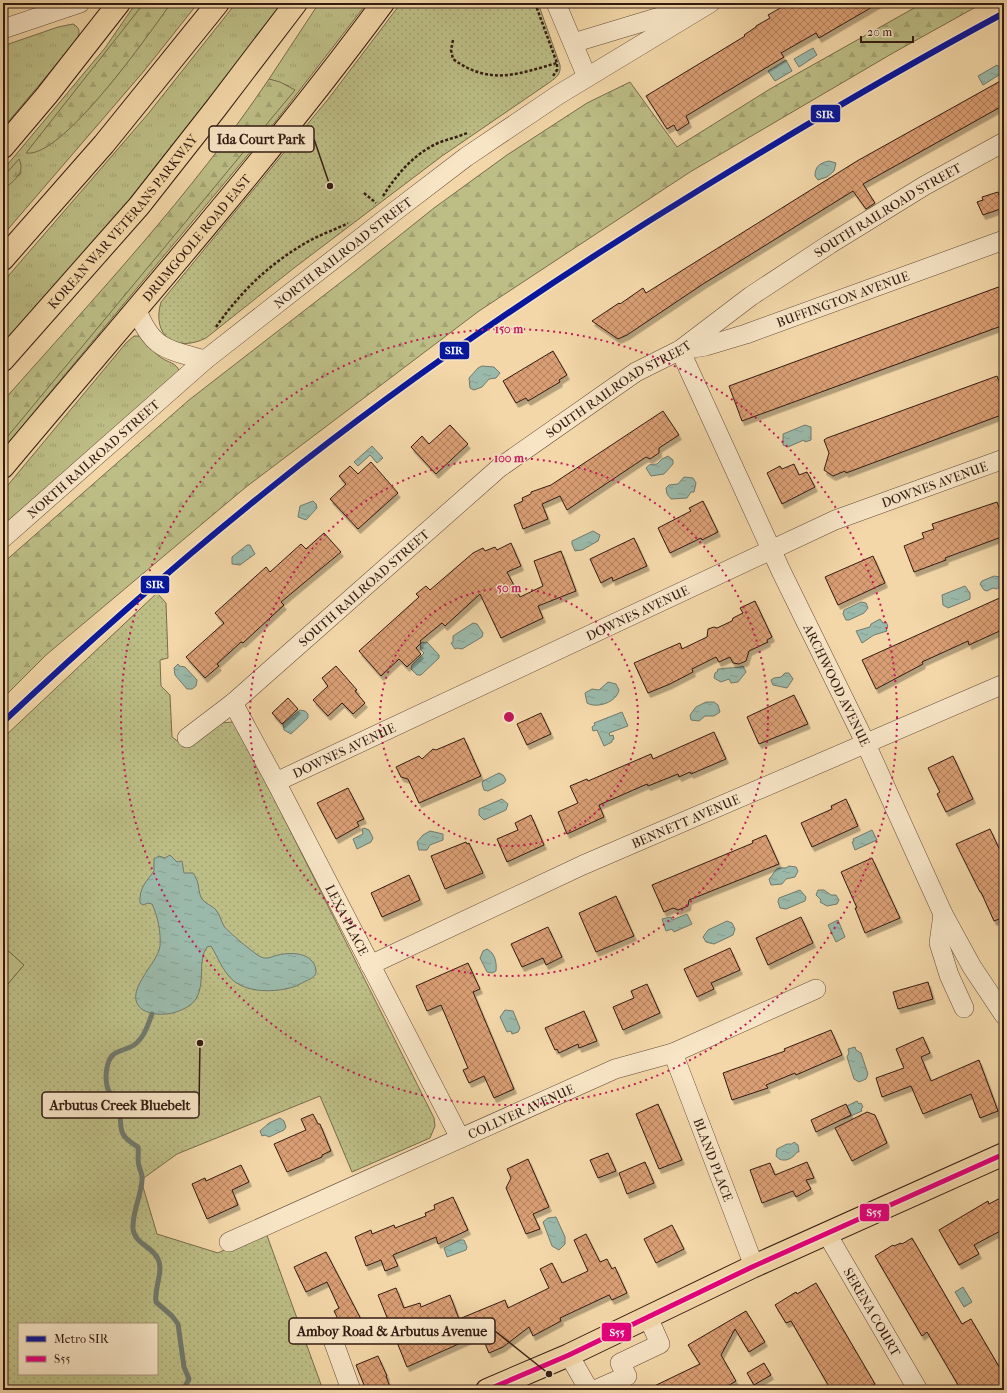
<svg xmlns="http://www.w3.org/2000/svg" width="1007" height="1393" font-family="'IM FELL French Canon',serif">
	<defs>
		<pattern id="grass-tufts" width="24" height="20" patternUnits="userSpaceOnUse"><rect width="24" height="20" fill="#bdbe86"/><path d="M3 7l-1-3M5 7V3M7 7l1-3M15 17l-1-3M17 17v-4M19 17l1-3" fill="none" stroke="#a3a373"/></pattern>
		<pattern id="forest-firs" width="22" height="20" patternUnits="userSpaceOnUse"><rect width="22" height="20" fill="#bdbe86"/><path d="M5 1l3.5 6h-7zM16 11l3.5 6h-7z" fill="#a3a373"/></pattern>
		<pattern id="park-dots" width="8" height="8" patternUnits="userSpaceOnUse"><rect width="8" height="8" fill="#bdbe86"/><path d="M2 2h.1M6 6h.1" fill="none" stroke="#a3a373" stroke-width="1.8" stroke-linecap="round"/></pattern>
		<pattern id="water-ripples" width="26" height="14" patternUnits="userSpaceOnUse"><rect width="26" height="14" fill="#9bb9aa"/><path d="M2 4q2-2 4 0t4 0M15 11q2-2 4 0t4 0" fill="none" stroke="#869e91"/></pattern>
		<pattern id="building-cross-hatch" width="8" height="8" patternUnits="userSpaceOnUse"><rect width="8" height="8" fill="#d99e73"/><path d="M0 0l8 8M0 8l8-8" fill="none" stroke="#b1805d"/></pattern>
		<filter id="shadow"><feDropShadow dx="2.5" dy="4.5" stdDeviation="0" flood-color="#0004"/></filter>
	</defs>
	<rect width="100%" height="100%" fill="#f3d7a8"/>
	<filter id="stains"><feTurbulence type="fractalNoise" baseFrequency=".005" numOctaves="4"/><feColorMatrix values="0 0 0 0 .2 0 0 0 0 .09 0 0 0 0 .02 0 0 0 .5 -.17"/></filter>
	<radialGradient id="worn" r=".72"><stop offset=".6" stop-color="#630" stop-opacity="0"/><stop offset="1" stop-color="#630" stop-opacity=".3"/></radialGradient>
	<!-- grass -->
	<g fill="url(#grass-tufts)" stroke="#786c4c">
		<polygon points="136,3 144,3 126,28 101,94 119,73 171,3 198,3 144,71 3,235 3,190 21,173 19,160 3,177 3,170 105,48"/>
		<polygon points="236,3 282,3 249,48 118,214 3,344 3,282 148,114"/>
		<polygon points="319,3 367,3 272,126 3,449 3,442 12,430 289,86 269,79"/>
		<path d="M73,24C81,28 80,34 76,41L3,128V46L58,27Z"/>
		<path d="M134,336H139C148,345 154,354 165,360C171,363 177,364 179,371L3,526V491L126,343Z"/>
		<polygon points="3,946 24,965 3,990"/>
	</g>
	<!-- forest -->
	<g fill="url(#forest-firs)" stroke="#786c4c">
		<path d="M144,3H171C150,33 62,159 26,153Z"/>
		<polygon points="923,3 983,3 893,53 690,172 479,311 246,487 46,655 3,698 3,563 189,400 354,272 434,208 507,155 587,103 630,82 677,147 770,89"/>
		<path d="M269,79L280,82L295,90L3,442V401C95,297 191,195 269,79Z"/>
		<path d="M19,159C26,173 13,181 3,190V177Z"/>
	</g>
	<!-- park -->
	<g fill="url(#park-dots)" stroke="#786c4c" fill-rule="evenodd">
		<path d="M401,3H538L560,65C561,74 557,77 550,82L442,156L294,268L206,338C176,353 151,336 161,302L329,98Z"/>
		<path d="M157,593L166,603L168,658L160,660L161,686L170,695L172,737L187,748L220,723L233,722L268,786L434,1118L435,1126L430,1138L352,1172L320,1096L177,1154L141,1180L157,1234L218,1253L265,1230L323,1390H3V990L24,965L3,946V738ZM19,1324H157V1374H19Z"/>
	</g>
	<!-- water -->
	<g fill="url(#water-ripples)" stroke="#717a6d">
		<polygon points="813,48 817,55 799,67 794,59"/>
		<polygon points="786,60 792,71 775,81 768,71"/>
		<polygon points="997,65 999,67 1001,66 1003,70 1001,71 1002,73 983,85 978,76"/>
		<path d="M829,161L836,163L834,171L827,177L818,180L815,176C815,167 819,163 829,161Z"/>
		<polygon points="482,366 494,367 500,373 496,378 489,379 482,387 474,390 470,388 469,378 478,368"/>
		<polygon points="805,425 811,427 811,440 805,442 804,440 788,447 783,445 783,434"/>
		<polygon points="372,446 383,458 377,463 370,455 358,466 354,462"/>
		<path d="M668,456L673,460V464L664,474L651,476L646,468C650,463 652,465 657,464L662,459Z"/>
		<polygon points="684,477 693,478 696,483 694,492 691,492 687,498 671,499 667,494 666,488 669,485 678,484"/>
		<polygon points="313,501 316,504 317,508 306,520 298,517 300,506"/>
		<polygon points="593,531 600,535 598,541 582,550 575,551 572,544 572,541"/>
		<polygon points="247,545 250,545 255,554 240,565 232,564 232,557"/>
		<polygon points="994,576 1000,577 1003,581 1002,585 997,589 993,588 987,591 984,590 980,584 982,581"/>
		<polygon points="965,586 970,593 970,599 948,608 943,605 942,595"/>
		<polygon points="861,602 866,603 868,608 864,613 849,620 846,620 843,614 844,610"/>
		<polygon points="880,619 883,623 886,622 888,626 886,628 887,631 874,635 862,643 856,631 870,627 871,624"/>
		<polygon points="473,623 477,624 483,633 482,637 462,649 457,648 455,649 451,643 453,642 453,636"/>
		<polygon points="423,642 425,643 427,642 439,655 439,658 421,675 417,675 411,669 412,665 424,653 421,650 420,644"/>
		<polygon points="178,664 179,666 185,667 197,680 196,686 192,689 187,689 175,675 174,668"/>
		<path d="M743,666L746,672L738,682L731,683L729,679L721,682L714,678L715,673L718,671L717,670C721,667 735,669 743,666Z"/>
		<polygon points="785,673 789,673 793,679 787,688 773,685 771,680 774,678 781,677"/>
		<path d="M608,682L616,684L619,690C617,702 597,709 587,703L585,693L592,689L599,690Z"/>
		<polygon points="706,702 714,702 718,705 720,712 714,716 705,716 699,721 691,720 690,715 696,707"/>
		<polygon points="300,710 305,711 308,714 308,718 291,734 284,730 283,724"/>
		<polygon points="622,712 628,726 609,733 610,736 613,735 614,739 612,740 612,742 604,746 597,730 593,731 592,727 595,725 594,723"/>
		<polygon points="499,773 503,775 506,780 504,783 488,791 484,790 482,784 483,781"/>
		<polygon points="502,799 508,804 506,810 484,820 479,815 479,809"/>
		<polygon points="364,828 369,830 373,838 371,842 357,849 353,839 363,834 362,829"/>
		<polygon points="872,830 877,840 855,850 852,842 854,841 853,839"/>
		<polygon points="430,831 443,834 443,840 430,845 427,850 419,850 417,842 423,835"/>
		<path d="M170,855L177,862L182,861L184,873H193C201,884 197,891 202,899C205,904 212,905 216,910C220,915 221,921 224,926C227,931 256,955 261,957C268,960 272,956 278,955C291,952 313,952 316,970C317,977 310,979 304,982C301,983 299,985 296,986C280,992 255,993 240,985C225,978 219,959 211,946L207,947C197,961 206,982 196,999C190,1007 182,1010 173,1013C163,1015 152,1015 143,1010C120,994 158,964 160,946C161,933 158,916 152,904L148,903L143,905L140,903C139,888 146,882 154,871V859L159,856L165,858Z"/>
		<path d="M789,866L796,867L798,871L795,877L786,879L782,884L771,885L769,879C777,871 773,867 786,868Z"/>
		<polygon points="800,890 806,897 805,901 786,909 780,908 778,902 779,898"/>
		<polygon points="818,890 824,890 831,895 836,895 839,900 837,904 827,906 820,902 821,900 816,895"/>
		<polygon points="687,914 692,924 674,932 672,929 666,931 662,919 671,917 672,920"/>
		<polygon points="838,920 845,937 836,942 828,925"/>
		<polygon points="727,921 732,923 735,929 733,935 714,944 706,942 703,937 708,930"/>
		<path d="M487,949C495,953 497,963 496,971L492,973L487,972L480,958L483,951Z"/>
		<polygon points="505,1010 513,1011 520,1028 518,1032 512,1034 511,1031 507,1032 500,1017"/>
		<polygon points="855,1047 856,1050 861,1053 868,1074 866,1079 859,1082 854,1079 847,1057 849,1053 848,1049"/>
		<polygon points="857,1101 859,1104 861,1103 863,1107 861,1109 862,1111 844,1119 841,1118 839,1110"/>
		<polygon points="280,1118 284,1121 286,1127 284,1130 269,1137 265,1135 262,1136 260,1131 269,1123"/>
		<path d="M794,1142L798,1145L799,1152H797C793,1159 782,1164 776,1156L777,1149L787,1144H792Z"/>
		<polygon points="556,1217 565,1237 565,1244 559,1250 552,1246 543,1222 548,1218"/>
		<polygon points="460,1240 464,1240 467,1247 466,1250 447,1257 444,1248"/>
		<polygon points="963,1287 972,1302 964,1307 955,1292"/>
	</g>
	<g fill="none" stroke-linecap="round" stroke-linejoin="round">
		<!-- stream -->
		<path stroke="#717a6d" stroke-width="5" d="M152,1014C148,1025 144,1038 134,1045C128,1049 120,1050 114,1054C106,1060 105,1077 107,1086C108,1094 117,1098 119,1106C123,1129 115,1133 138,1147C139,1153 137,1160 139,1166C140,1171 143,1174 142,1180C141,1197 132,1212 133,1229C135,1244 152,1246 158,1259C164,1271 154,1288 156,1302L172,1316L178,1324L184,1367L189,1379L183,1390"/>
	</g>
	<!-- building -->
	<g fill="url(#building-cross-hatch)" stroke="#331b12" filter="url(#shadow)">
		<polygon points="789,3 879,3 819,38 816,33 781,53 784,57 686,116 689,123 677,131 674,125 667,129 646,96 745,36 744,35 756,27 756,26 770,18 768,15"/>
		<polygon points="1004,79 1004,105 863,184 875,203 866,209 853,191 703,284 627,335 618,339 592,321 619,303 620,304 643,288 646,293 857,161"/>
		<polygon points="998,192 1003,208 983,215 977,202 983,200 982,197"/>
		<polygon points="1004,285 1004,325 742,421 729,386"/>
		<polygon points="553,351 567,375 559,380 560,382 528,401 526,398 516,403 503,381"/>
		<polygon points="997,376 1004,394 1004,414 846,473 845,471 833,476 824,470 829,453 824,440 827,438"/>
		<polygon points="663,411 679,435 659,448 659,453 650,459 646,457 567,510 560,496 542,504 548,519 523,529 514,505 523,501 522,498 531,494 531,492 551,485"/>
		<polygon points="450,425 468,444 436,474 411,447 422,436 429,444"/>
		<polygon points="371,462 398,493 358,529 330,499 346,484 339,476 350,466 358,474"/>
		<polygon points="794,464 799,475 807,472 815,487 782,504 767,473 780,466 782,469"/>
		<polygon points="703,501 718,532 702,540 701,538 670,553 658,528 691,511 689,508"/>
		<polygon points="997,502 1004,522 1004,536 945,558 946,560 914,572 904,546 924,538 922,533 934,529 932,524"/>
		<polygon points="324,533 341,552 281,602 284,605 243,643 241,642 217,664 219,666 205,678 186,657 224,623 215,613 266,567 270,572 301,544 306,549"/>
		<polygon points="634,538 647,566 613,581 612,577 601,583 590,559"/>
		<polygon points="511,543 521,566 507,572 520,597 543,586 534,561 561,551 576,591 538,606 543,618 501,638 480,594 445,626 442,623 420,641 421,643 416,648 421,654 407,667 399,659 381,676 359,651 419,597 416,594 426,586 430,590 473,553 483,548 485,551 495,547 497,550"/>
		<polygon points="873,556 885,583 838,605 825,577"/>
		<polygon points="1004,596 1004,629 969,645 968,641 922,662 923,664 876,689 862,660"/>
		<polygon points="755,601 772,637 767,640 768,642 749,651 746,661 739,664 733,663 730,657 719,662 716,657 692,669 693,672 670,684 648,693 634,663 680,643 682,649 707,637 708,629 714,627 717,628 732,621 733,618 743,613 740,608"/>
		<polygon points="336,666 357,690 355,691 365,703 353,714 342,703 328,716 313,700 328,686 322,678"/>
		<polygon points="794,695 808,724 759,744 747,717"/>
		<polygon points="288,698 298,709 282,724 272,713"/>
		<polygon points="541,713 551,734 527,745 517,724"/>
		<polygon points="714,732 726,759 691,774 690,772 679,777 678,774 648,786 647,784 599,805 604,817 567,834 558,812 578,803 570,786 587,779 588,781 651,754 653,759"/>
		<polygon points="464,738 481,776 419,803 408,779 401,777 396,767 419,756 422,759 433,749 436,750"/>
		<polygon points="953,756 973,799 946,812 937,794 940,792 928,768"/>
		<polygon points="348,788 364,819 357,822 359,826 336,839 317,803"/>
		<polygon points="846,799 858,826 812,847 801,823 832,809 831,806"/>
		<polygon points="531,815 544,845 507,862 497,839 518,830 515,823"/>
		<polygon points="990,829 1004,859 1004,917 994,921 981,892 980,892 956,844"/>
		<polygon points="766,835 779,864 689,900 688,906 678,910 673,908 664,912 652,885 753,843 752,841"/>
		<polygon points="466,842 467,844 469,843 483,873 445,889 431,856"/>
		<polygon points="872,858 900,918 865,933 855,908 857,908 841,872"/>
		<polygon points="409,875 420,900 382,917 371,893"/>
		<polygon points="616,896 634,936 596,952 579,913"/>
		<polygon points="801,917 813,943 768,965 756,938"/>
		<polygon points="548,927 562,957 546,965 543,958 522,967 511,944"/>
		<polygon points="730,948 740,970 711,983 714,989 697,997 684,969"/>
		<polygon points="468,963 480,989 473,992 514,1089 494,1098 484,1076 469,1083 463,1070 468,1068 441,1005 427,1011 416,986"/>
		<polygon points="928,982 933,999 898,1009 893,992"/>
		<polygon points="647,984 660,1013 623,1030 613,1007 634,998 631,991"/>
		<polygon points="584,1011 597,1041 579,1048 578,1044 559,1053 557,1049 555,1050 545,1028"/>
		<polygon points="831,1030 842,1055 796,1075 795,1073 766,1085 768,1088 732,1100 723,1073 785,1051 784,1049"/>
		<polygon points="923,1037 930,1053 921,1057 931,1081 979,1060 998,1111 980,1118 971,1094 923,1114 911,1086 882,1097 876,1078 904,1068 896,1049"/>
		<polygon points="658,1104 682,1160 659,1169 636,1114"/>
		<polygon points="846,1104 851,1115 816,1132 811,1120"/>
		<polygon points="867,1112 875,1115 887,1143 852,1161 835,1128"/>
		<polygon points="313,1114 318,1124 320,1124 331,1151 322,1155 322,1157 287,1172 274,1144 306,1130 301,1119"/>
		<polygon points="608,1153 616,1171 598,1178 590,1160"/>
		<polygon points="528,1159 549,1207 533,1214 540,1229 526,1234 506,1188 511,1178 507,1169"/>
		<polygon points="645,1162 654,1183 627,1194 619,1173"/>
		<polygon points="807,1162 814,1178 806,1180 811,1189 796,1197 793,1191 762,1203 750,1170 770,1163 775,1175"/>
		<polygon points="241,1165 249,1182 232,1190 238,1205 207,1219 192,1184 205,1178 206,1181"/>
		<polygon points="1004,1196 1004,1229 974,1245 979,1254 959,1265 939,1230 988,1201 989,1204"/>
		<polygon points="453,1197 468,1230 438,1244 436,1237 393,1255 398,1266 385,1271 381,1260 366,1266 355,1237 371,1230 372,1234 394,1225 395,1228 426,1216 425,1213 435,1209 434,1205"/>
		<polygon points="672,1225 684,1249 656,1263 644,1239"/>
		<polygon points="586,1234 600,1262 607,1259 612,1269 615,1267 627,1293 612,1300 609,1295 560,1318 561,1321 533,1336 529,1327 503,1347 489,1353 481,1334 407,1367 378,1295 396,1288 404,1308 420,1303 421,1307 450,1295 459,1319 505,1300 508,1308 549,1288 540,1269 552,1263 562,1283 588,1271 574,1240"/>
		<polygon points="912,1238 962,1324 971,1319 1004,1375 1004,1390 961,1390 927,1332 922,1336 875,1256 893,1245 894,1246 901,1243 902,1244"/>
		<polygon points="326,1252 363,1323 347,1330 346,1328 343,1329 334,1311 339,1308 327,1282 306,1292 294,1267"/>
		<polygon points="816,1283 875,1384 865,1390 831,1390 791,1321 786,1323 775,1305 796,1292 797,1294"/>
		<polygon points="746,1311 765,1342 749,1352 735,1329 721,1355 736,1381 721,1390 646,1390 700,1364 688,1345"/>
		<polygon points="378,1356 387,1376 386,1376 391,1390 366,1390 356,1365"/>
		<polygon points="764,1363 771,1375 754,1385 747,1373"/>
	</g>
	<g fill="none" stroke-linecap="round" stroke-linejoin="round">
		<!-- minor casing -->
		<g stroke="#634a38" stroke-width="20">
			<g id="minor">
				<polyline points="556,3 587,77"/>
				<polyline points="3,29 80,3"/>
				<polyline points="573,43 686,9"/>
				<path d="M136,308C152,349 165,349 205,360"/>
				<path id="s1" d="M680,350L781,571L865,742L943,914L972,967L1004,1015"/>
				<path id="s2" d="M681,350L706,346L746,334L1004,240"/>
				<path id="s3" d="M3,538L205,360L394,212L466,157L558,95L710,3"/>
				<path id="s4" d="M233,703L276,782L460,1138"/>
				<path id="s5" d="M187,738L233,703L499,468L636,372L680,350L751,296L830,244L924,186L1004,142"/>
				<path id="s6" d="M276,782L835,520L1004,459"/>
				<polyline points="943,914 939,943 949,975 964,1008"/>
				<path id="s7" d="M370,965L583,865L1004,684"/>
				<path id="s8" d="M673,1053L754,1266"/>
				<path id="s9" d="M827,1234L918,1390"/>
				<path id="s10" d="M229,1242L615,1069L673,1053L816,989"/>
				<polyline points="333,1340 351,1390"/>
				<polyline points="569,1355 589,1390"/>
				<polyline points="595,1390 627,1376 620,1363 660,1344 648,1317"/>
			</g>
		</g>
		<!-- major casing -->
		<g stroke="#331b12" stroke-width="24">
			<g id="major">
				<polyline points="3,147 47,95 119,3"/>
				<path id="s11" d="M3,467C131,314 264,164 383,3"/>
				<polyline points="487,1390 569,1355 752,1267 1004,1154"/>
			</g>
		</g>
		<!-- highway casing -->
		<g stroke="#331b12" stroke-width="24">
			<g id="highway">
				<polyline points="3,259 104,144 218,3"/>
				<path id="s12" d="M3,360L139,206L216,108L296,3"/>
			</g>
		</g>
		<!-- path -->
		<g stroke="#331b12" stroke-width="2.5" stroke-dasharray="3 2" stroke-linecap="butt">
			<polyline points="535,3 557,63 557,70 553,76"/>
			<path d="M453,40L451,50L453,59C490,86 518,74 557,63"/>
			<polyline points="364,193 376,203"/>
			<path d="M383,196C397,174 414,154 438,143C448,139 458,137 467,133"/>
			<path d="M216,327C241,291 270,263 309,241C321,234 335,230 348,223"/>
		</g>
		<!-- minor -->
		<use href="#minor" stroke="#f7e5c6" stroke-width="19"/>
		<!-- major -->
		<use href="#major" stroke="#f3d7a8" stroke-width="22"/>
		<!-- highway -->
		<use href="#highway" stroke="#f3d7a8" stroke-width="22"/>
		<!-- bus-1 casing -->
		<g stroke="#f7e5c6" stroke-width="8">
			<polyline id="bus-1" points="487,1390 569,1355 752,1267 1004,1154"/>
		</g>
		<!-- bus-1 -->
		<use href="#bus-1" stroke="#e5007d" stroke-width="5"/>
		<!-- metro-1 casing -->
		<g stroke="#f7e5c6" stroke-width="9">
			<path id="metro-1" d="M3,722C90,640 179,561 273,486C410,376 555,278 704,187C803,126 902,68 1004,13"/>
		</g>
		<!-- metro-1 -->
		<use href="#metro-1" stroke="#08179c" stroke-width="6"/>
	</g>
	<!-- distance rings -->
	<g fill="none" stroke="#c2185b" stroke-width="2" stroke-dasharray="2 4">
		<circle cx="509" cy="717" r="129"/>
		<circle cx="509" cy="717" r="259"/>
		<circle cx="509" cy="717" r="388"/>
	</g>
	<g text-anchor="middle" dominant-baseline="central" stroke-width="3" stroke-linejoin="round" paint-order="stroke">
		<!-- street labels -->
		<g font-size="13" fill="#331b12" stroke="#f7e5c6">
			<text stroke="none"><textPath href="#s5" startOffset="880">SOUTH RAILROAD STREET</textPath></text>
			<text stroke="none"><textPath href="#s12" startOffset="183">KOREAN WAR VETERANS PARKWAY</textPath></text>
			<text stroke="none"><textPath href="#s11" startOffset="300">DRUMGOOLE ROAD EAST</textPath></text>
			<text stroke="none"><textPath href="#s3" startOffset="444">NORTH RAILROAD STREET</textPath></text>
			<text stroke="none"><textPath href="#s2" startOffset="170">BUFFINGTON AVENUE</textPath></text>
			<text stroke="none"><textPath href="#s5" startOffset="556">SOUTH RAILROAD STREET</textPath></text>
			<text stroke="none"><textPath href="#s3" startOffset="120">NORTH RAILROAD STREET</textPath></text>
			<text stroke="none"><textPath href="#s6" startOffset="723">DOWNES AVENUE</textPath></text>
			<text stroke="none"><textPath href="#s5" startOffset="232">SOUTH RAILROAD STREET</textPath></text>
			<text stroke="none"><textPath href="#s6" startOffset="399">DOWNES AVENUE</textPath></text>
			<text stroke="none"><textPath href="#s1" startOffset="370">ARCHWOOD AVENUE</textPath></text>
			<text stroke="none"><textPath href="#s6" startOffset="75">DOWNES AVENUE</textPath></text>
			<text stroke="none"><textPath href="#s7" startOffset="347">BENNETT AVENUE</textPath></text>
			<text stroke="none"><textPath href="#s4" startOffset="245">LEXA PLACE</textPath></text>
			<text stroke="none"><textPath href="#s10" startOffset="320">COLLYER AVENUE</textPath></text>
			<text stroke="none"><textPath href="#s8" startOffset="114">BLAND PLACE</textPath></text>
			<text stroke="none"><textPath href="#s9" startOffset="90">SERENA COURT</textPath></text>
		</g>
	</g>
	<circle cx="509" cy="717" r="6" fill="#c2185b" stroke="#f7e5c6" stroke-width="2"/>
	<g font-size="12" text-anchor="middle" font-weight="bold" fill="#c2185b" stroke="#f7e5c6" stroke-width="3" stroke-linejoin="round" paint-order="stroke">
		<text x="509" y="333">150 m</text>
		<text x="509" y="462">100 m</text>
		<text x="509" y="592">50 m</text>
	</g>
	<!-- callouts -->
	<path fill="none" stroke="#331b12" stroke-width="1.5" d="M330 186L314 139M200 1043L199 1105M549 1374L495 1331"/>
	<g fill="#331b12" stroke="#f7e5c6" stroke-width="1.5">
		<circle cx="330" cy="186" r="4"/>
		<circle cx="200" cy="1043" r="4"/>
		<circle cx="549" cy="1374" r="4"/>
	</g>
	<g fill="#f7e5c6" stroke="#331b12" stroke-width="1.5">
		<rect x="209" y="126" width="105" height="26" rx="4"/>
		<rect x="42" y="1092" width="157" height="26" rx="4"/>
		<rect x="289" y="1318" width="206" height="26" rx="4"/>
	</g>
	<g font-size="14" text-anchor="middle" font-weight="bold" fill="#331b12">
		<text x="261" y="144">Ida Court Park</text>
		<text x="120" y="1110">Arbutus Creek Bluebelt</text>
		<text x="392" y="1336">Amboy Road &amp; Arbutus Avenue</text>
	</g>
	<g stroke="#f7e5c6" stroke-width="1.5">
		<rect x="810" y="104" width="31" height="19" rx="4" fill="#08179c"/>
		<rect x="439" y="341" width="31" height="19" rx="4" fill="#08179c"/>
		<rect x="140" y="575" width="30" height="19" rx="4" fill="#08179c"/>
		<rect x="859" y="1203" width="31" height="19" rx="4" fill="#e5007d"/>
		<rect x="601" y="1322" width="31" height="20" rx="4" fill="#e5007d"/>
	</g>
	<g font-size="11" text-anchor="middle" font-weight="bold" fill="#fff">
		<text x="825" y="118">SIR</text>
		<text x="454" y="354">SIR</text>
		<text x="155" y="588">SIR</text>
		<text x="874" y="1216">S55</text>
		<text x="617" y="1336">S55</text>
	</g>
	<!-- margin -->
	<rect width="1007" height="1393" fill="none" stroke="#f3d7a8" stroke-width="16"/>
	<rect x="4" y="4" width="999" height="1385" fill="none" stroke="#331b12" stroke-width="2"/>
	<rect x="8" y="8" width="991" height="1377" fill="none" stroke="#331b12"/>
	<!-- legend -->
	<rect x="18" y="1323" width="140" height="52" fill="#f7e5c6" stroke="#a9947e"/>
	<rect x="26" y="1336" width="20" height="6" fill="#08179c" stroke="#a9947e"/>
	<text x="54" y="1343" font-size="12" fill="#331b12">Metro SIR</text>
	<rect x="26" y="1356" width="20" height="6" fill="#e5007d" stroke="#a9947e"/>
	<text x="54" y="1363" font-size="12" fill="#331b12">S55</text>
	<!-- scale -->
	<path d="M861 36v6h52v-6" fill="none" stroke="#331b12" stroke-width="2"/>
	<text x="867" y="36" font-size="12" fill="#331b12" stroke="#f7e5c6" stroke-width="3" paint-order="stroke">20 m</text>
	<rect width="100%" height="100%" filter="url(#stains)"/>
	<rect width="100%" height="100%" fill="url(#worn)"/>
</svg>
